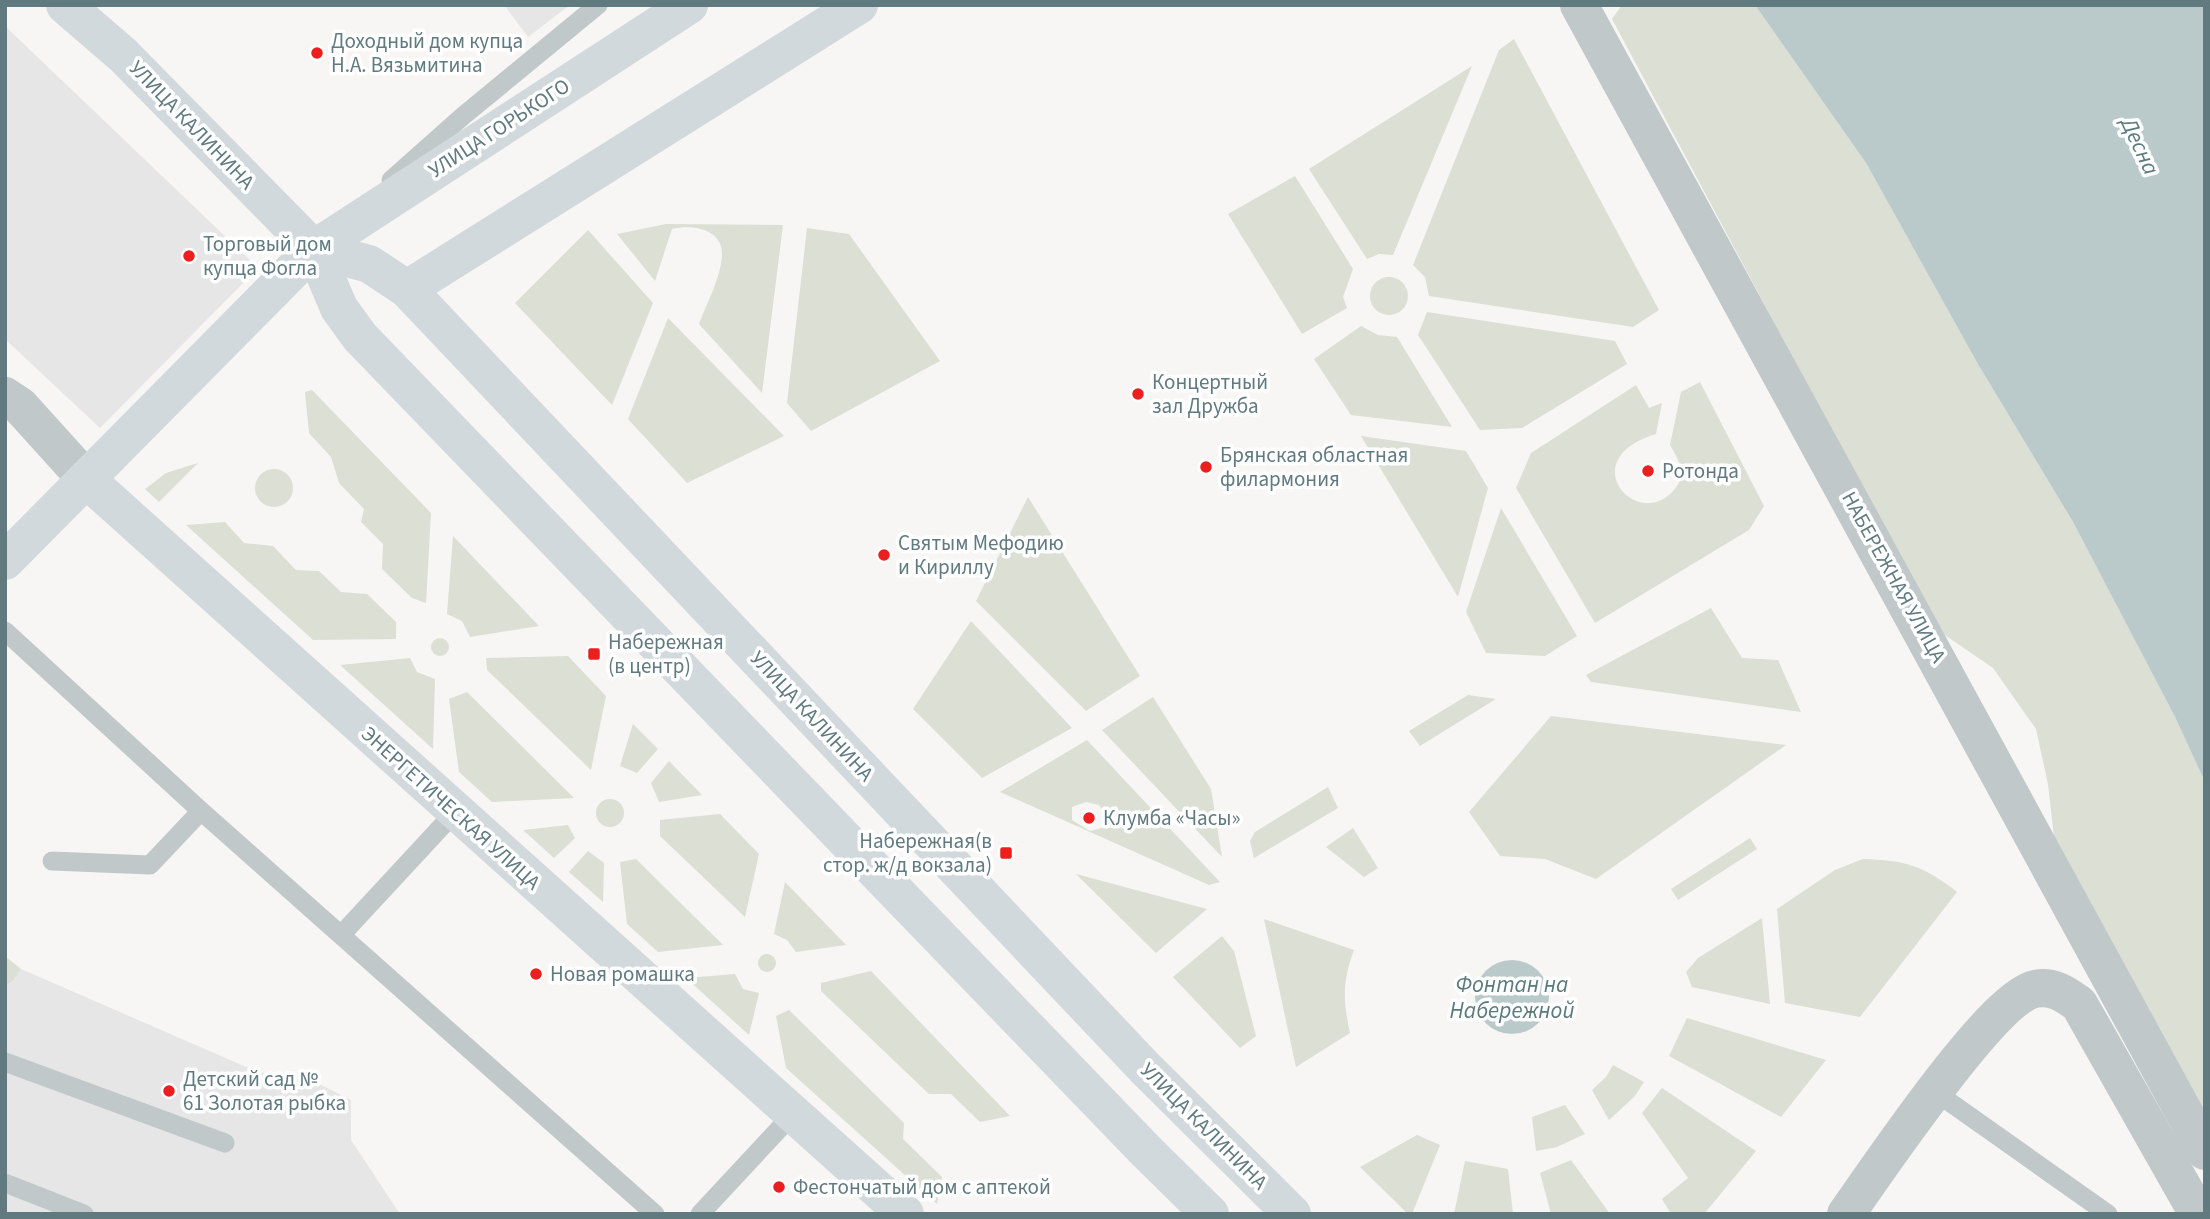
<svg xmlns="http://www.w3.org/2000/svg" width="2210" height="1219" font-family="'Source Sans 3',sans-serif">
	<rect width="100%" height="100%" fill="#f7f6f4"/>
	<!-- built -->
	<g fill="#e5e6e5">
		<polygon points="504,5 570,5 528,37"/>
		<polygon points="5,26 252,262 246,280 100,428 5,339"/>
		<polygon points="21,969 258,1072 313,1081 351,1100 351,1140 400,1214 5,1214 5,986 13,981"/>
	</g>
	<!-- green -->
	<g fill="#dbdfd4" fill-rule="evenodd">
		<polygon points="1622,5 1755,5 1866,163 1979,366 2073,522 2175,717 2205,782 2205,1115 2054,837 2048,784 2036,729 1993,668 1939,631 1612,19"/>
		<polygon points="1514,39 1659,310 1633,327 1429,296 1425,277 1413,265 1499,50"/>
		<polygon points="1472,66 1393,255 1379,254 1367,259 1309,169"/>
		<polygon points="1295,176 1353,269 1343,297 1347,308 1302,334 1228,214"/>
		<path d="M666,224L783,225L762,393L699,324C707,303 721,277 722,255C723,228 691,224 672,229L655,281L617,234Z"/>
		<polygon points="807,228 849,234 940,361 811,431 787,403"/>
		<polygon points="588,230 653,303 612,405 515,303"/>
		<circle cx="1389" cy="296" r="19"/>
		<polygon points="1427,312 1615,341 1627,364 1522,428 1480,430 1418,335"/>
		<polygon points="668,318 784,436 687,483 628,419"/>
		<polygon points="1361,326 1378,335 1397,337 1452,427 1351,415 1314,359"/>
		<path d="M1700,382L1764,506L1749,530L1595,623L1516,488L1531,453L1636,385L1649,408L1662,403L1656,434C1572,459 1637,533 1674,490C1687,475 1679,460 1670,445L1681,392Z"/>
		<polygon points="312,390 431,513 426,603 412,598 382,569 383,544 361,522 364,509 339,483 331,457 309,433 305,392"/>
		<polygon points="1361,436 1466,451 1488,488 1458,597"/>
		<polygon points="198,463 159,502 145,489 166,473"/>
		<circle cx="274" cy="488" r="19"/>
		<polygon points="1028,497 1140,676 1086,711 976,601"/>
		<polygon points="1501,508 1577,636 1545,656 1486,653 1466,612"/>
		<polygon points="225,522 244,543 273,546 296,570 319,571 341,592 367,594 396,622 396,639 313,640 186,525"/>
		<polygon points="453,536 539,626 470,637 462,621 447,614"/>
		<polygon points="1711,608 1742,658 1778,660 1801,712 1591,682 1586,675"/>
		<polygon points="971,621 1072,728 982,778 913,709"/>
		<circle cx="440" cy="647" r="9"/>
		<polygon points="568,656 606,696 591,770 487,670 486,658"/>
		<polygon points="410,658 417,672 435,679 433,749 340,665"/>
		<polygon points="467,692 574,798 492,802 459,772 449,699"/>
		<polygon points="1468,695 1496,699 1420,746 1409,731"/>
		<polygon points="1153,697 1211,789 1222,857 1102,730"/>
		<polygon points="1551,716 1786,745 1596,879 1545,859 1500,856 1469,812"/>
		<polygon points="633,724 658,749 637,773 620,766"/>
		<path d="M1087,740L1220,882L1209,885L1000,792ZM1086,802L1099,805L1106,816L1102,828L1090,831L1072,820V807Z"/>
		<polygon points="669,761 702,795 659,802 651,783"/>
		<polygon points="1328,787 1338,808 1254,858 1250,841 1255,832"/>
		<circle cx="610" cy="813" r="14"/>
		<polygon points="720,814 759,854 745,917 660,836 660,820"/>
		<polygon points="568,825 575,838 554,858 523,830"/>
		<polygon points="1353,828 1378,868 1364,877 1326,847"/>
		<polygon points="1750,838 1757,849 1678,900 1671,889"/>
		<polygon points="588,851 604,863 603,902 569,872"/>
		<polygon points="636,859 723,945 658,952 627,924 620,862"/>
		<path d="M1863,859C1905,860 1924,866 1957,892L1860,1017L1785,1003L1777,909L1835,870Z"/>
		<polygon points="1076,874 1207,909 1156,953"/>
		<polygon points="785,882 846,945 796,952 787,940 774,934"/>
		<polygon points="1762,918 1770,1004 1692,987 1686,972 1698,958"/>
		<path d="M1264,919L1354,950C1342,982 1343,1000 1350,1033L1296,1067Z"/>
		<polygon points="1222,936 1234,951 1256,1036 1240,1048 1173,977"/>
		<circle cx="767" cy="963" r="9"/>
		<polygon points="5,956 21,969 13,981 5,986"/>
		<polygon points="871,971 1010,1116 980,1122 951,1094 929,1094 821,991 821,983"/>
		<polygon points="735,974 743,989 759,993 749,1035 686,978"/>
		<polygon points="789,1010 904,1123 903,1139 942,1177 937,1204 786,1068 776,1016"/>
		<polygon points="1687,1018 1826,1060 1781,1117 1669,1056"/>
		<polygon points="1613,1065 1644,1082 1635,1096 1609,1120 1592,1090 1606,1077"/>
		<polygon points="1662,1088 1756,1151 1704,1214 1671,1214 1662,1199 1688,1178 1642,1113"/>
		<polygon points="1565,1105 1585,1134 1557,1147 1536,1151 1532,1117"/>
		<polygon points="1417,1135 1440,1145 1412,1214 1408,1214 1360,1167"/>
		<polygon points="1571,1160 1610,1214 1551,1214 1540,1173"/>
		<polygon points="1465,1161 1508,1169 1513,1214 1454,1214"/>
	</g>
	<!-- water -->
	<g fill="#bacacb">
		<polygon points="1755,5 2205,5 2205,782 2175,717 2073,522 1979,366 1866,163"/>
		<circle cx="1512" cy="997" r="37"/>
	</g>
	<g fill="none" stroke-linecap="round" stroke-linejoin="round">
		<!-- lane -->
		<g stroke="#c1c8ca" stroke-width="19">
			<polyline points="391,180 463,116 598,5"/>
			<polyline points="5,631 201,811 655,1214"/>
			<polyline points="52,861 150,865 201,811"/>
			<polyline points="342,934 455,812"/>
			<polyline points="5,1062 225,1143"/>
			<polyline points="1934,1091 2108,1214"/>
			<polyline points="5,1183 84,1214"/>
			<polyline points="700,1214 793,1114"/>
		</g>
		<!-- street -->
		<g stroke="#c1c8ca" stroke-width="38">
			<polyline points="1579,5 2205,1151"/>
			<polyline points="5,396 20,406 86,479"/>
			<path d="M1846,1214C1876,1172 1992,998 2035,989C2053,985 2066,995 2079,1004L2198,1214"/>
		</g>
		<!-- secondary -->
		<g stroke="#d2d9dc" stroke-width="38">
			<polyline points="86,479 905,1214"/>
			<polyline points="5,561 314,249"/>
		</g>
		<!-- primary -->
		<g stroke="#d2d9dc" stroke-width="38">
			<polyline points="65,5 123,55 314,249 339,308 360,337 1146,1151 1210,1214"/>
			<polyline points="314,249 369,264 407,289 1145,1068 1292,1214"/>
			<polyline points="314,249 689,5"/>
			<polyline points="407,289 859,5"/>
		</g>
	</g>
	<!-- markers -->
	<g fill="#ec1f1e" stroke="#fff" stroke-width="2.5">
		<circle cx="317" cy="53" r="7"/>
		<circle cx="189" cy="256" r="7"/>
		<circle cx="1138" cy="394" r="7"/>
		<circle cx="1206" cy="467" r="7"/>
		<circle cx="1648" cy="471" r="7"/>
		<circle cx="884" cy="555" r="7"/>
		<rect x="587" y="647" width="14" height="14" rx="3.5"/>
		<circle cx="1089" cy="818" r="7"/>
		<rect x="999" y="846" width="14" height="14" rx="3.5"/>
		<circle cx="536" cy="974" r="7"/>
		<circle cx="169" cy="1091" r="7"/>
		<circle cx="779" cy="1187" r="7"/>
	</g>
	<g text-anchor="middle" dominant-baseline="central" stroke-width="7" stroke-linejoin="round" paint-order="stroke">
		<!-- poi labels -->
		<g font-size="21" fill="#607a80" stroke="#fff" text-anchor="start">
			<text x="331" y="41">Доходный дом купца<tspan x="331" dy="24">Н.А. Вязьмитина</tspan></text>
			<text x="203" y="244">Торговый дом<tspan x="203" dy="24">купца Фогла</tspan></text>
			<text x="1152" y="382">Концертный<tspan x="1152" dy="24">зал Дружба</tspan></text>
			<text x="1220" y="455">Брянская областная<tspan x="1220" dy="24">филармония</tspan></text>
			<text x="1662" y="471">Ротонда</text>
			<text x="898" y="543">Святым Мефодию<tspan x="898" dy="24">и Кириллу</tspan></text>
			<text x="608" y="642">Набережная<tspan x="608" dy="24">(в центр)</tspan></text>
			<text x="1103" y="818">Клумба «Часы»</text>
			<text x="992" y="841" text-anchor="end">Набережная(в<tspan x="992" dy="24">стор. ж/д вокзала)</tspan></text>
			<text x="550" y="974">Новая ромашка</text>
			<text x="183" y="1079">Детский сад №<tspan x="183" dy="24">61 Золотая рыбка</tspan></text>
			<text x="793" y="1187">Фестончатый дом с аптекой</text>
		</g>
		<!-- street labels -->
		<g font-size="21" fill="#607a80" stroke="#fff">
			<text transform="translate(192 125) rotate(46)">УЛИЦА КАЛИНИНА</text>
			<text transform="translate(499 128) rotate(-33)">УЛИЦА ГОРЬКОГО</text>
			<text transform="translate(1894 577) rotate(61)">НАБЕРЕЖНАЯ УЛИЦА</text>
			<text transform="translate(812 716) rotate(47)">УЛИЦА КАЛИНИНА</text>
			<text transform="translate(451 808) rotate(42)">ЭНЕРГЕТИЧЕСКАЯ УЛИЦА</text>
			<text transform="translate(1204 1126) rotate(45)">УЛИЦА КАЛИНИНА</text>
		</g>
		<!-- water labels -->
		<g font-size="23" font-style="italic" fill="#5b7a7c" stroke="#fff">
			<text transform="translate(2140 146) rotate(65)">Десна</text>
			<text x="1512" y="984">Фонтан на<tspan x="1512" dy="26">Набережной</tspan></text>
		</g>
	</g>
	<!-- border -->
	<rect width="2210" height="1219" fill="none" stroke="#607a80" stroke-width="14"/>
</svg>
